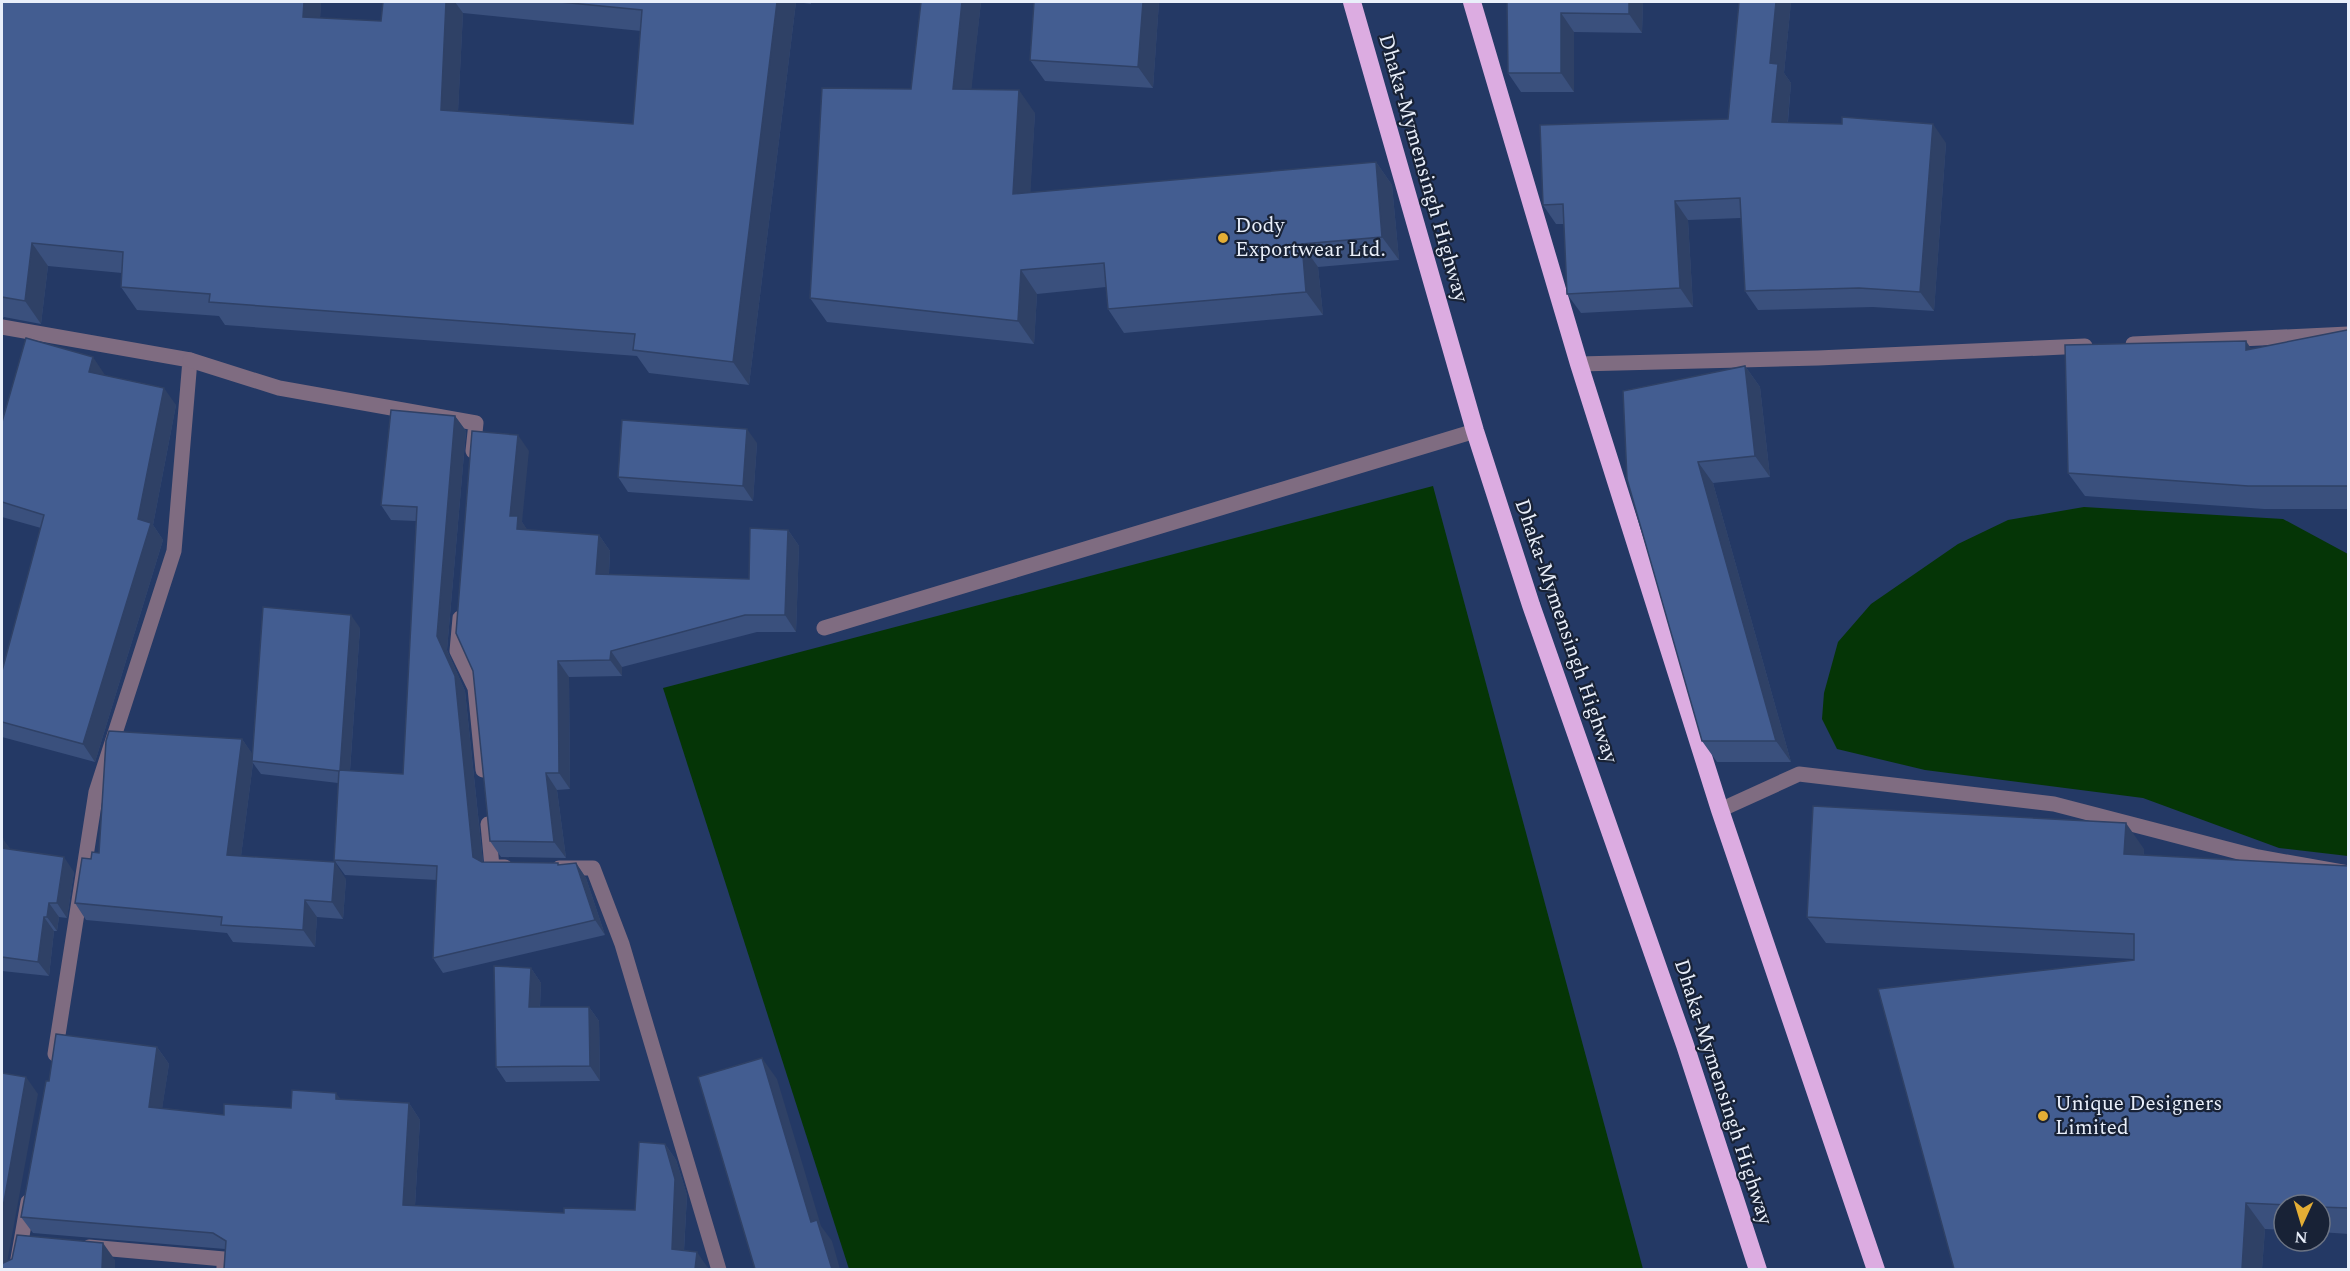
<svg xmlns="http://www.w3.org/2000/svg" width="2350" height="1271" font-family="Spectral,serif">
	<rect width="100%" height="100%" fill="#243965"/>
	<!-- water -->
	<g fill="#053506">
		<polygon points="1433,486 1643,1269 849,1269 663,688"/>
		<polygon points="2084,507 2283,519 2348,554 2348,856 2279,848 2143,798 1925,770 1837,749 1822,719 1824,693 1838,642 1871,604 1958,544 2008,520"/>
	</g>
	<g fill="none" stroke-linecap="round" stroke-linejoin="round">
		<!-- minor -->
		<g stroke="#7f6c81" stroke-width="15">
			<polyline points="2,327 190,360 174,551 96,792 55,1054"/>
			<polyline points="2133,344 2348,334"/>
			<polyline points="190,360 279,388 476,423 473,451"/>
			<polyline points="1579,364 1818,358 2085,346"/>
			<polyline points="460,618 457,651 475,688 483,770"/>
			<polyline points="824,628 1475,431"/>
			<polyline points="1720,810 1799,774 2054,804 2258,857 2348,873"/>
			<polyline points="488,824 492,867 505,867"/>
			<polyline points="559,868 593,868 622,944 719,1270"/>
			<polyline points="89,1247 224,1259 224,1270"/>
			<polyline points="16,1270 28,1202"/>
		</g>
		<!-- highway -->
		<g stroke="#dcace1" stroke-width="18">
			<polyline points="1352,2 1475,431 1531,605 1685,1045 1758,1270"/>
			<polyline points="1472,2 1579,364 1720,810 1876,1270"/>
		</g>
	</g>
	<!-- wall -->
	<g fill="#3a507d" fill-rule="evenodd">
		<path d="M2,2H321L320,18L381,21L383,2H811V4L796,2L749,385L649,373L637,356L225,325L219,316L137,310L121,287L122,273L48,266L41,324L4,317L2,319ZM463,13L641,31L633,124L458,111Z"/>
		<polygon points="921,2 981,2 971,89 1035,113 1030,193 1376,162 1392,185 1399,260 1318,267 1323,315 1124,333 1108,309 1106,287 1037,294 1034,344 827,322 810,298 911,89"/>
		<polygon points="1034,2 1159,2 1153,88 1045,81 1030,60"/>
		<polygon points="1507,2 1643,2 1642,33 1574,32 1574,92 1521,92 1508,73"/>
		<polygon points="1739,2 1791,2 1784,73 1791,83 1788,122 1946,143 1934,311 1873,307 1758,310 1745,291 1741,218 1688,220 1693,307 1581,313 1567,294 1564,224 1556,224 1543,205 1728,119"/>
		<polygon points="2349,330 2349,509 2264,509 2085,496 2068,473 2252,349"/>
		<polygon points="1745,366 1760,387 1770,477 1713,483 1791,762 1717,762 1702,741 1627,479"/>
		<polygon points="105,375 176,405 153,525 163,540 95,762 2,737 2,671 41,528 2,517 2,422"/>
		<polygon points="455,416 466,431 447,650 465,691 483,862 560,865 576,863 586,878 605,935 443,973 433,958 437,880 345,875 334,860 338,783 261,774 253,763 241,856 346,879 343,919 317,917 315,947 233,942 227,933 86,920 75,903 91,859 242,739 252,754 360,628 350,771 403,774 416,521 391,520 381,505"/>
		<polygon points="757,443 753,501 628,492 618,477"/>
		<polygon points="529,451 522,522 527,530 599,535 610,551 609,574 749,579 788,530 799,546 796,632 757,632 622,667 622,676 569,677 570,789 557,790 566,858 501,857 490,841"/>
		<polygon points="2,839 11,850 74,872 67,918 59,917 57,931 54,931 49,976 2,971"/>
		<polygon points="2144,849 2144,855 2349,866 2349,1234 2320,1232 2320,1205 2284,1205 2284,1230 2265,1229 2262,1269 2134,959 1826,943 1807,917"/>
		<polygon points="531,968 541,983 540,1007 589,1007 599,1021 600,1081 506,1082 496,1067"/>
		<polygon points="157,1047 169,1064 162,1108 224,1115 291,1108 341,1099 409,1103 420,1120 415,1206 564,1213 635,1210 665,1144 676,1160 687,1195 684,1251 708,1268 708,1269 224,1269 225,1249 33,1233 21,1217 49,1081"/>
	</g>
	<!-- shaded-wall -->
	<g fill="#2f4166">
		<polygon points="304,2 321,2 319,40 303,17"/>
		<polygon points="446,2 455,2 463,13 457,133 441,110"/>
		<polygon points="777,2 796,2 749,385 733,362"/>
		<polygon points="962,2 981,2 969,112 953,89"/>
		<polygon points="1143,2 1159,2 1153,88 1138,67"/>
		<polygon points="1629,2 1643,2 1642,33 1629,14"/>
		<polygon points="1776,2 1791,2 1784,73 1791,83 1786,141 1772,122 1770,63"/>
		<polygon points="1561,13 1574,32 1574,92 1561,73"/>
		<polygon points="1019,90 1035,113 1029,218 1013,194"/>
		<polygon points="1933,124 1946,143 1934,311 1920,292"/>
		<polygon points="1376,162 1392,185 1399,260 1382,237"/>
		<polygon points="1675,201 1688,220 1693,307 1680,288"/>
		<polygon points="32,243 48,266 41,324 25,301"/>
		<polygon points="1302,244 1318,267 1323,315 1306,292"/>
		<polygon points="1021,270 1037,294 1034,344 1018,321"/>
		<polygon points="2246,341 2262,365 2246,350"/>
		<polygon points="93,357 105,375 101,390 89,372"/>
		<polygon points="1745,366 1760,387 1770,477 1755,456"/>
		<polygon points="164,388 176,405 153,525 163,540 95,762 83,744 138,519"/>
		<polygon points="455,416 466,431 447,650 465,691 484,872 473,857 437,636"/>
		<polygon points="747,429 757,443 753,501 743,486"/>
		<polygon points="518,435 529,451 522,522 529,532 517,529 510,516"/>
		<polygon points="1698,462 1713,483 1791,762 1776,741"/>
		<polygon points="788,530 799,546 796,632 785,615"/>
		<polygon points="599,535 610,551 608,590 596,574"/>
		<polygon points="351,615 360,628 349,784 340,771"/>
		<polygon points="611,651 622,667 622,676 610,660"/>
		<polygon points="558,661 569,677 570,789 559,773"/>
		<polygon points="242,739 254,756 252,761 253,763 239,872 227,855"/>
		<polygon points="546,773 557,790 566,858 554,842"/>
		<polygon points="2126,823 2144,849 2143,881 2124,854"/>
		<polygon points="3,839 13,853 2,848"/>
		<polygon points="64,857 74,872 67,918 57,903"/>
		<polygon points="335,862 346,879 343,919 332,902"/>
		<polygon points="576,863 586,878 605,935 595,920"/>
		<polygon points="305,900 317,917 315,947 303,930"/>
		<polygon points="49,903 59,917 57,931 47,917"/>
		<polygon points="44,917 54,931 49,976 38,962"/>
		<polygon points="531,968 541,983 539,1022 529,1007"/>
		<polygon points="589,1007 599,1021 600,1081 590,1066"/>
		<polygon points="157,1047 169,1064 160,1123 149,1107"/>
		<polygon points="762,1058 777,1079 821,1226 832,1241 840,1269 832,1269 811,1222"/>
		<polygon points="26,1077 38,1094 6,1268 2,1266 2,1213"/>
		<polygon points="336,1093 348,1109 336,1099"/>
		<polygon points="409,1103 420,1120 414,1222 403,1205"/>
		<polygon points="665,1144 676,1160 687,1195 683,1266 672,1249"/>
		<polygon points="2246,1203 2265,1229 2262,1269 2242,1269"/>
		<polygon points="103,1243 115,1260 115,1269 102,1269"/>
		<polygon points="697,1252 708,1268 708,1269 695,1269"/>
	</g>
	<!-- building -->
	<g fill="#435d91" stroke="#2f4166" stroke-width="1.5">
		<polygon points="2,2 304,2 303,17 381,21 383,2 446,2 441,110 633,124 642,10 560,2 777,2 733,362 633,350 635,334 209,302 210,294 121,287 123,252 32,243 25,301 2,297"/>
		<polygon points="921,2 962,2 953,89 1019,90 1013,194 1376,162 1382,237 1302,244 1306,292 1108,309 1104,263 1021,270 1018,321 810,298 822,88 911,89"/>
		<polygon points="1034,2 1143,2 1138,67 1030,60"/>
		<polygon points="1507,2 1629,2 1629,14 1561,13 1561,73 1508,73"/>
		<polygon points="1739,2 1776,2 1770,63 1778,64 1772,122 1842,124 1842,117 1933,124 1920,292 1859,288 1745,291 1740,198 1675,201 1680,288 1567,294 1563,204 1543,205 1540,125 1728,119"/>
		<polygon points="2347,330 2349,330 2349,486 2248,486 2068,473 2065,345 2246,341 2246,350"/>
		<polygon points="26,338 93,357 89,372 164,388 138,519 151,523 83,744 2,722 2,671 44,515 2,502 2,422"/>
		<polygon points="1745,366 1755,456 1698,462 1776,741 1702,741 1627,479 1623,391"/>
		<polygon points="391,410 455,416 437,636 455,676 473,857 482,862 558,863 558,865 576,863 595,920 433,958 437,866 334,860 339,770 403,774 417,507 381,505"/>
		<polygon points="622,420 747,429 743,486 618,477"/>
		<polygon points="472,431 518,435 510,516 518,516 517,529 599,535 596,574 749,579 750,528 788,530 785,615 745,615 611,651 610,660 558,661 559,773 546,773 554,842 490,841 473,671 456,633"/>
		<polygon points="263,607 351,615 340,770 339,771 252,761"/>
		<polygon points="109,731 242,739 227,855 335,862 332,902 305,900 303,930 221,925 222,917 75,903 82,858 91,859 92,852 99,853 106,741"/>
		<polygon points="1813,806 2126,823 2124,854 2349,866 2349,1208 2320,1207 2320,1205 2290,1205 2246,1203 2242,1269 1954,1269 1878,989 2134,960 2134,934 1807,917"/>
		<polygon points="2,839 3,839 2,848 64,857 57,903 49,903 47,917 44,917 38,962 2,957"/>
		<polygon points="494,966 531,968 529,1007 589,1007 590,1066 496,1067"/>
		<polygon points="56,1034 157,1047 149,1107 224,1115 224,1104 291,1108 292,1090 336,1093 336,1099 409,1103 403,1205 564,1213 564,1208 635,1210 639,1142 665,1144 675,1179 672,1249 697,1252 695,1269 224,1269 226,1241 213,1233 21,1217 46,1081 49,1081"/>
		<polygon points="762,1058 811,1222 817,1220 832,1269 755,1269 698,1077"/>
		<polygon points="2,1073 26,1077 2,1213"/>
		<polygon points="17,1235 103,1243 102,1269 2,1269 2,1262 3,1263 12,1259"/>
	</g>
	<!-- markers -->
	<g fill="#e4ae35" stroke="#182236" stroke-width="2">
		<circle cx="1223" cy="238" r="6"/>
		<circle cx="2043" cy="1116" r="6"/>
	</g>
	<g text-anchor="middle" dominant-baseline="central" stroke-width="4.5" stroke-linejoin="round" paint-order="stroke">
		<!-- street labels -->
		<g font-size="21" fill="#e9effa" stroke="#182236">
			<text transform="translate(1423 168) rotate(74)">Dhaka-Mymensingh Highway</text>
			<text transform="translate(1566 631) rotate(71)">Dhaka-Mymensingh Highway</text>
			<text transform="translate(1723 1092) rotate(72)">Dhaka-Mymensingh Highway</text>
		</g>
		<!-- poi labels -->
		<g font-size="21" fill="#e9effa" stroke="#182236" text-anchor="start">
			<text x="1235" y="226">Dody<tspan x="1235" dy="24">Exportwear Ltd.</tspan></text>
			<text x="2055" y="1104">Unique Designers<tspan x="2055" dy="24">Limited</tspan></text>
		</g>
	</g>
	<!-- border -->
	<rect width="2350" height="1271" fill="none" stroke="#e9effa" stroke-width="6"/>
	<!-- north arrow -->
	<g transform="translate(2302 1223) rotate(184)"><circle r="28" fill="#182236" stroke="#6c7484" stroke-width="1.5"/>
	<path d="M0-4.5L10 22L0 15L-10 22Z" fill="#e4ae35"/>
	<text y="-9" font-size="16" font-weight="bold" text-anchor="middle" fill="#e9effa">N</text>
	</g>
</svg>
